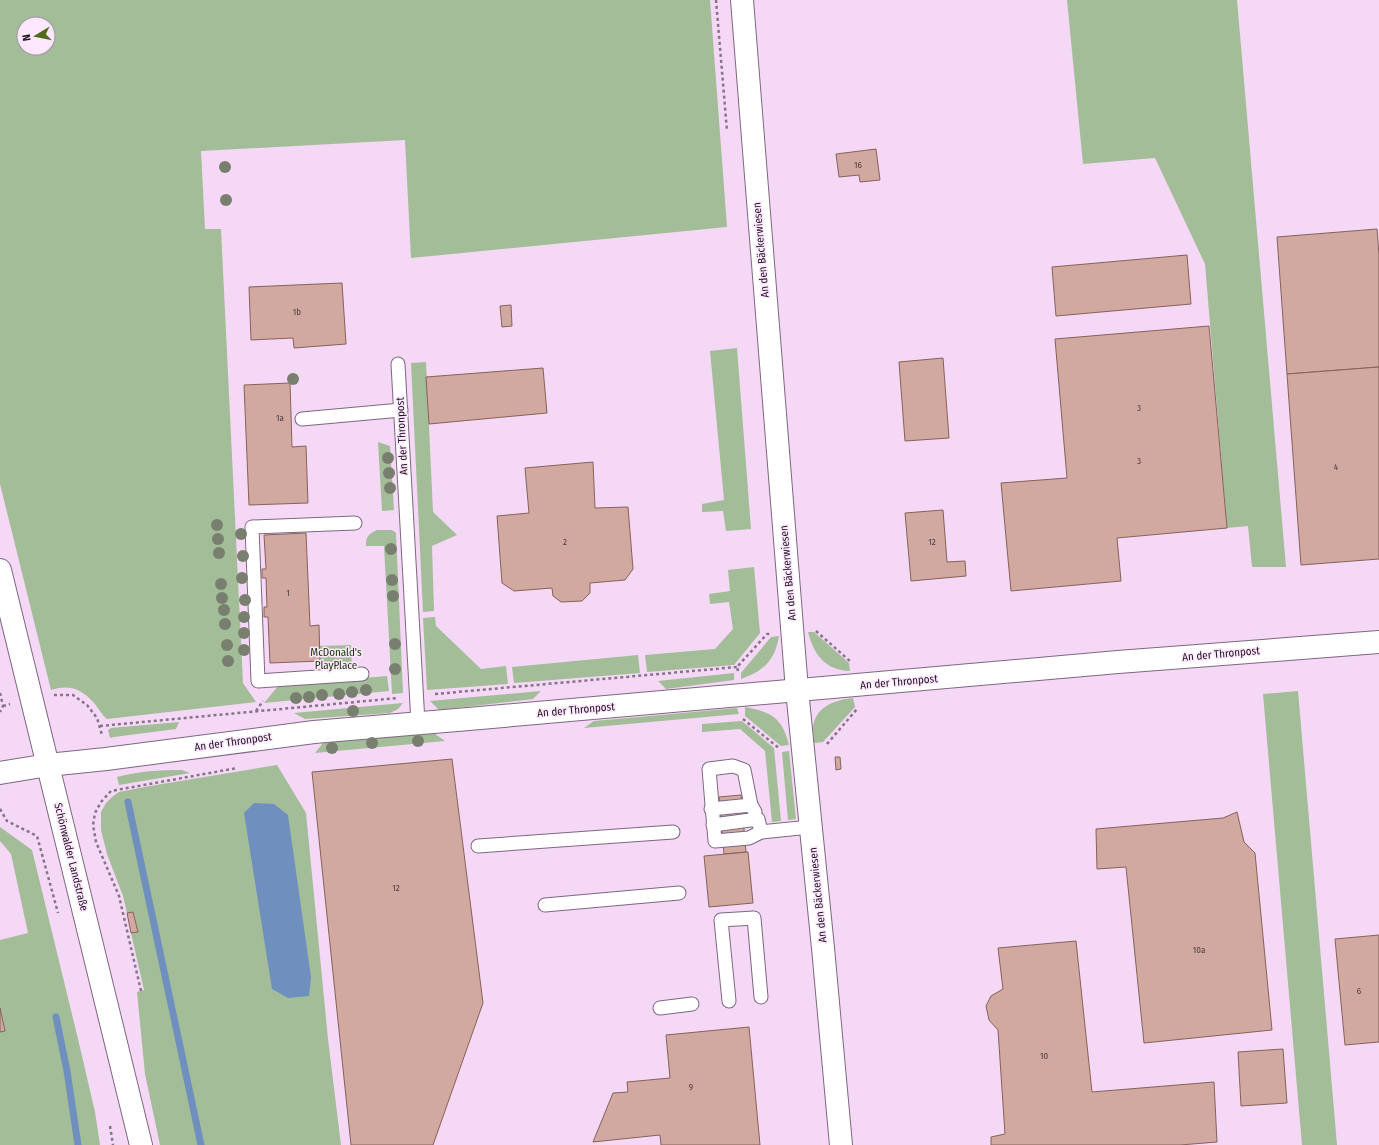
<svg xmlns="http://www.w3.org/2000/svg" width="1379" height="1145" font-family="'Fira Sans Condensed',sans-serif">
	<rect width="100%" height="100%" fill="#f4d8f5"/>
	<!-- green -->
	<g fill="#a3bd99" fill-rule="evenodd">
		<path d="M0,0H710L727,227L411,258L405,140L201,151L205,229H221L243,683L256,702L107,719C102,715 99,709 95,704C82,689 70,684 51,690L0,484ZM24,24H48V48H24Z"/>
		<polygon points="1067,0 1237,0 1286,567 1252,567 1248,526 1227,528 1205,264 1155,158 1083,164"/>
		<polygon points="737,348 751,529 726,531 723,511 702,512 702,504 724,500 710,351"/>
		<polygon points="426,362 433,512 457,535 432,546 434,611 423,612 411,363"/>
		<polygon points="378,442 390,446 394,510 382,511"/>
		<path d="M377,530H392L396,533L403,693L392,694L384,546H366C366,537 368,534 377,530Z"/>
		<polygon points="754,567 760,633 734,665 647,672 645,655 715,649 733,629 729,602 710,604 709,594 730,591 728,570"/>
		<polygon points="435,617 436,626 481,669 506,666 508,684 427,690 423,618"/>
		<path d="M808,632H814L849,663L850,671C825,670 814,655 808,632Z"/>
		<path d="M779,636C775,660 764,671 741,679V673L771,637Z"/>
		<polygon points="351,645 352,671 321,673 319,646"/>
		<polygon points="638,655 640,673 514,683 512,667"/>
		<polygon points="734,673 734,680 666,689 658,681"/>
		<polygon points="387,676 389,691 264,703 279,685"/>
		<polygon points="541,691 533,699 439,710 430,701"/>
		<polygon points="1298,691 1337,1145 1302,1145 1263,694"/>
		<path d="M853,698L855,707L823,742L814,743C814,738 813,732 813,727C816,706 835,700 853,698Z"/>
		<polygon points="403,703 398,709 390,713 305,719 294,713"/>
		<path d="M745,707C771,712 782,717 789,745L781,746L745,716Z"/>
		<polygon points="737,708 739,714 584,728 594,721"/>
		<polygon points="742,721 774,748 781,821 772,822 765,751 740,729 702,732 702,724"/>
		<polygon points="179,722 176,729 114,737 110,738 108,730 111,728"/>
		<polygon points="434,733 445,741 315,753 323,743"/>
		<polygon points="789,751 796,819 788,820 782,752"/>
		<polygon points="277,765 306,813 328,1039 341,1145 160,1145 145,1074 137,992 144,990 131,933 138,931 133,912 127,913 123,896 107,854 101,830 101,812 106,803 112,797 119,792 150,786"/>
		<path d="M182,770L190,773L119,785L117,777C139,771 159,770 182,770Z"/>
		<polygon points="0,827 32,850 78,1039 95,1112 100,1145 0,1145 0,1032 5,1031 0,1008 0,940 28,933 11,854 0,841"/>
	</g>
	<!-- water -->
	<polygon fill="#6f90be" points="254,803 274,804 288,815 311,977 309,996 288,998 272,989 244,813"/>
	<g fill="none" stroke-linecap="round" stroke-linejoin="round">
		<!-- stream -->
		<g stroke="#6f90be" stroke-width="7">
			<polyline points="128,802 201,1145"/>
			<polyline points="56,1017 67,1071 78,1145"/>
		</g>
	</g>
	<!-- building -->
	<g fill="#d1a9a0" stroke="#86625a">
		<polygon points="876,149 880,180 860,182 859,175 839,177 836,154"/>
		<polygon points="1377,229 1379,255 1379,367 1287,374 1277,237"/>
		<polygon points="1187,255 1191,304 1056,316 1052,267"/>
		<polygon points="342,283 346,344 294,348 293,338 251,340 249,287"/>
		<polygon points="511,305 512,326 502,327 500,306"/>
		<polygon points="1209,326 1227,528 1117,538 1121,581 1011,591 1001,483 1067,478 1055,339"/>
		<polygon points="943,358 949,438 905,441 899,362"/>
		<polygon points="1379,367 1379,559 1301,565 1287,374"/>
		<polygon points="543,368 547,413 429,424 426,377"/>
		<polygon points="290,383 292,447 306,446 308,503 249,505 244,385"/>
		<polygon points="593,462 595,508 628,507 633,569 625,580 590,583 590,593 582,601 561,602 553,596 552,588 514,591 502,583 497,516 529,513 525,468"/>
		<polygon points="943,510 947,562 965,561 966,576 911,581 905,513"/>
		<polygon points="306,533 310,626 319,625 320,661 270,663 268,617 264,617 264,607 267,607 266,578 262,578 262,569 266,569 264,535"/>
		<polygon points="835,757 840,757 841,769 836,770"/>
		<polygon points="452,759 483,1003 433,1145 351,1145 312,772"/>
		<polygon points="741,795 746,852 724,854 719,797"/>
		<polygon points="1237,812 1244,842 1255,853 1272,1030 1144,1043 1126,867 1097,869 1096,829 1223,818"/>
		<polygon points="748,852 753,903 709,907 704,856"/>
		<polygon points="133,912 138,932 131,933 127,913"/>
		<polygon points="1379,935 1379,1042 1345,1045 1335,939"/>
		<polygon points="1076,941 1092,1092 1214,1082 1217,1142 1180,1145 991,1145 991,1137 1005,1134 998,1030 989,1020 986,1006 991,996 1003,989 998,948"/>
		<polygon points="0,1008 5,1031 0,1032"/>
		<polygon points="749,1027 760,1145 661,1145 660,1135 593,1142 613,1093 628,1092 627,1082 670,1078 666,1035"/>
		<polygon points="1283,1049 1287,1103 1241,1106 1238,1052"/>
	</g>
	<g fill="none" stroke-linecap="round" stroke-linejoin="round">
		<!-- lane casing -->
		<g stroke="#7f6780" stroke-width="15">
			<g id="lane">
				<polyline points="398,364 418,723"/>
				<polyline points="302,419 401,410"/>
				<polyline points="355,523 252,527 258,681 362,674"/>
				<polyline points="751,805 744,770 733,766 709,769 715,841 749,838 761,832"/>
				<polyline points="711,809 751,805 755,812"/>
				<polyline points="713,825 758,819 761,832 810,827"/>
				<polyline points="478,846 673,832"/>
				<polyline points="545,905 679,893"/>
				<polyline points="729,1001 721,920 754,918 761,997"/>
				<polyline points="660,1008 692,1004"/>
			</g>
		</g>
		<!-- street casing -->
		<g stroke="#7f6780" stroke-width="24">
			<g id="street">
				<polyline points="742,0 797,690 823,948 841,1145"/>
				<polyline points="0,773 48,765 106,759 314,732 457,720 1118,662 1379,642"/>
			</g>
		</g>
		<!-- secondary casing -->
		<g stroke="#7f6780" stroke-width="24">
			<polyline id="secondary" points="0,570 141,1145"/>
		</g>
		<!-- path -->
		<g stroke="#877488" stroke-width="2.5" stroke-dasharray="3 3" stroke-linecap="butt">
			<polyline points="716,0 727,131"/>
			<polyline points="816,631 851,662"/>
			<polyline points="738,671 737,667 767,634 770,634"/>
			<polyline points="0,693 3,706 0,712"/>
			<polyline points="435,694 737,667"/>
			<polyline points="54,695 73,695 87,705 97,718 102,735"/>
			<polyline points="3,706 10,704"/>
			<polyline points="256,711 263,701"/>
			<polyline points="743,719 780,749"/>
			<polyline points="100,726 398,698"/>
			<polyline points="827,744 857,709"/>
			<polyline points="0,809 7,821 37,836 58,913"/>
			<polyline points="141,991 119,896 96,842 93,825 95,813 101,802 111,791 237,768"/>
			<polyline points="110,1126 113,1145"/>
		</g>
		<!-- lane -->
		<use href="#lane" stroke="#fff" stroke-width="13"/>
		<!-- street -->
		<use href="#street" stroke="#fff" stroke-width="22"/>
		<!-- secondary -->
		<use href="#secondary" stroke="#fff" stroke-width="22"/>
	</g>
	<!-- trees -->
	<g fill="#797f6f">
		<circle cx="225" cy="167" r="6"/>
		<circle cx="226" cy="200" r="6"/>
		<circle cx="293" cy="379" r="6"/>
		<circle cx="388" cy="458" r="6"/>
		<circle cx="389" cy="473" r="6"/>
		<circle cx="390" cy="488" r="6"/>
		<circle cx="217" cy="525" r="6"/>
		<circle cx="241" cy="534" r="6"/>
		<circle cx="218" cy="539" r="6"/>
		<circle cx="391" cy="549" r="6"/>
		<circle cx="219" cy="553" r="6"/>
		<circle cx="243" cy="556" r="6"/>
		<circle cx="242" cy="578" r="6"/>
		<circle cx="392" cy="580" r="6"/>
		<circle cx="221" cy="584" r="6"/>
		<circle cx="393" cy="596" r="6"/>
		<circle cx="222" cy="598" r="6"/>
		<circle cx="245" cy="600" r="6"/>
		<circle cx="224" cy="610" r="6"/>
		<circle cx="244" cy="617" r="6"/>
		<circle cx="225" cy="624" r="6"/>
		<circle cx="244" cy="633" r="6"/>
		<circle cx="395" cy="644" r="6"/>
		<circle cx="227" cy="645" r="6"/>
		<circle cx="244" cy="650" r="6"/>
		<circle cx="228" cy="661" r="6"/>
		<circle cx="395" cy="669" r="6"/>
		<circle cx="366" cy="690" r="6"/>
		<circle cx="352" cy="692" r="6"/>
		<circle cx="339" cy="694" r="6"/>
		<circle cx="322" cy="695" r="6"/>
		<circle cx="309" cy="697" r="6"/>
		<circle cx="296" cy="698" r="6"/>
		<circle cx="353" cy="711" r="6"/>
		<circle cx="418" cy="741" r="6"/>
		<circle cx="372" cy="743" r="6"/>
		<circle cx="332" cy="748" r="6"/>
	</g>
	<g text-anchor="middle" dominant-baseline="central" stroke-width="3" stroke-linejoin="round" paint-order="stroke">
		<!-- number labels -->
		<g font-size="9" fill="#4c3b40">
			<text x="858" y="165">16</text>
			<text x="297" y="312">1b</text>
			<text x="1139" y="408">3</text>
			<text x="280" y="418">1a</text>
			<text x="1139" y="461">3</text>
			<text x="1336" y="467">4</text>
			<text x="565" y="542">2</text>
			<text x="932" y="542">12</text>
			<text x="288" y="593">1</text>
			<text x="396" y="888">12</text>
			<text x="1199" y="950">10a</text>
			<text x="1359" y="991">6</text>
			<text x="1044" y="1056">10</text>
			<text x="691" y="1087">9</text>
		</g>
		<!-- street labels -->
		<g font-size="11" fill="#1f1620" stroke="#fee8ff">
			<text transform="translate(761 250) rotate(-95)">An den Bäckerwiesen</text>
			<text transform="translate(402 436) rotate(-93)">An der Thronpost</text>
			<text transform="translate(788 573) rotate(-95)">An den Bäckerwiesen</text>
			<text transform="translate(1221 654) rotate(-5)">An der Thronpost</text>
			<text transform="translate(899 682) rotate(-5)">An der Thronpost</text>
			<text transform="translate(576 710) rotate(-5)">An der Thronpost</text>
			<text transform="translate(233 742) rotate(-8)">An der Thronpost</text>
			<text transform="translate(71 857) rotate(76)">Schönwalder Landstraße</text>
			<text transform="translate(818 895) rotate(-96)">An den Bäckerwiesen</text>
		</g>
		<!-- park labels -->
		<g font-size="11" fill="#143602" stroke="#fee8ff">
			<text x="336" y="652">McDonald's<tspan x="336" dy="13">PlayPlace</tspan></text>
		</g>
	</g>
	<!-- north arrow -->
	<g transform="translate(36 36) rotate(260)"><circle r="19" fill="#fee8ff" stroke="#a594a6"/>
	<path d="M0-3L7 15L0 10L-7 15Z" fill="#506b1d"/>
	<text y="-6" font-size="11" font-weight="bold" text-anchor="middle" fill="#1f1620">N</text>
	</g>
</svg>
